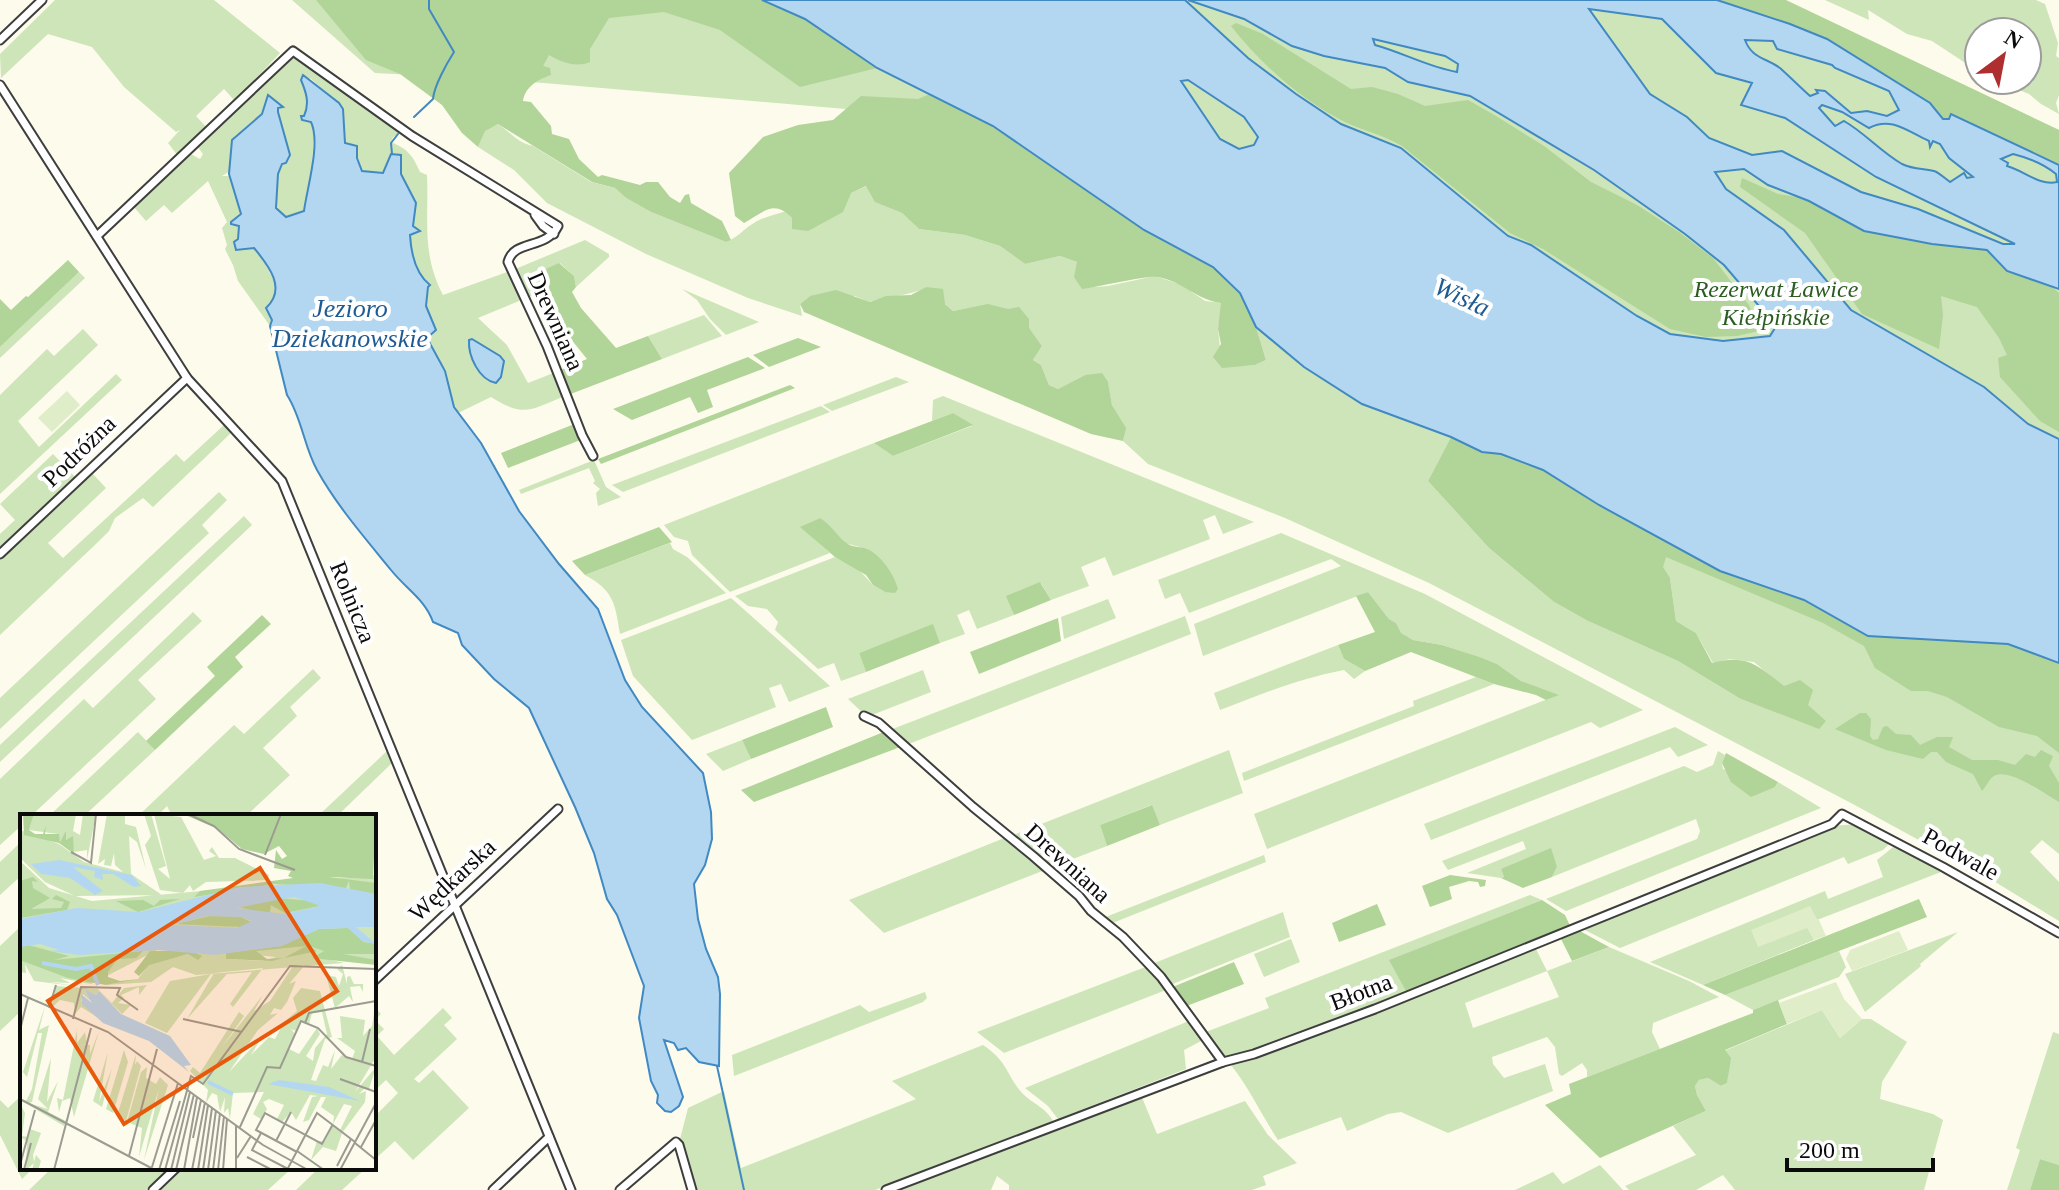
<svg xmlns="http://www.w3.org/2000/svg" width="2059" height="1190" font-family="Georgia,serif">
	<rect width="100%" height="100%" fill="#fdfbeb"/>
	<!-- green -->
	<g fill="#cde5b8" fill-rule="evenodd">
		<polygon points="55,0 214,0 280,53 235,101 224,89 196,116 207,128 178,156 168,143 180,130 176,132 124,87 92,47 48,34 1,78 0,54"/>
		<path d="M292,0H1783L2059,130V854L2042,840L2030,852L2059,882V921L1992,880L1851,803L1429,583L1285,518L1148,464L1123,441L1125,428L1112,405L1108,383L1085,375L1058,389L1049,385L1041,365L1033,360L1042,346C1011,304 1003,301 953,311L927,287C908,297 889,295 869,302L855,296H810L800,304L802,316L748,298L646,254L547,203L514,170L478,147L485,130L498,124C510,132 518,143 533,146L591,182L615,188L626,198L651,212L726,242C740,236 742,230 754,223C763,217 775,215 786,211L792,218L867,186L876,202L902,213L919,229L965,235L1000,246L1025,264L1060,256L1077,262L1082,288L1108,286L1155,276L1182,285L1205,301L1222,303L1218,329L1222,367L1255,365L1266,360L1256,327L1304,367L1362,404L1451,437L1428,481L1489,548L1554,602L1588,621L1678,661L1739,698L1826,722L1754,662L1730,659L1713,663L1696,633L1676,621L1670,578L996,122L509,80L375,73Z"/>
		<polygon points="1825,0 2036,0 2045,4 2058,43 2056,56 2059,58 2059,95 2056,103 2059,114 2041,104 2029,94 1994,80 2027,80 2027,32 1979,32 1979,72 1932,41 1907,34 1868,10 1869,20"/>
		<path d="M292,56H296L402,133L393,137L391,142C408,149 413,156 420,172L427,175C429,219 421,253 443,295L510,271L524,299L478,318L507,345L528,383L556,372L565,396C530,410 525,418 491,397L458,413L449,394L445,371L427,338L436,330L426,306L429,284C416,274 406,248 412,233L420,232L413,226L414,198L401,174L402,158L386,165L383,173L362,171L356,151L345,143C342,94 342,109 310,78C305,91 310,104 304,116L311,122L314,133L311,184L304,210L286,217L276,207C277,191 273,169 289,160L290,154L278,112L280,107L270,97L262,114L243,130L231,147L230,171L222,176H229L241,209L239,219L231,222L239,226L236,249L254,248L264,262L277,286L270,326L238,281L233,265L225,249L227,245L222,228L227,222L208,181L172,213L164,205L146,221L133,206L189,153L200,159L203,154L197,146L210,131Z"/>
		<polygon points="585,240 609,254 609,257 576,287 574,276 560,263 534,274 548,294 549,312 536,294 526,298 513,270"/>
		<polygon points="79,272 85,278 0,358 0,347"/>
		<polygon points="682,289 759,322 726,335 710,319 697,300"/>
		<polygon points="704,315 722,336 662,359 648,336"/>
		<polygon points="83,329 98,345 18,421 39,447 116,374 122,380 0,494 0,395 47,349 54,356"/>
		<polygon points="896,377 909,382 832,411 823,405"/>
		<polygon points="943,396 1254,522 1223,534 1215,515 1203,520 1210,539 1113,576 1105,557 1081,567 1089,586 1051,600 1041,583 1007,596 1014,615 977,629 969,610 957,615 965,634 940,643 933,625 859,653 866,672 841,681 834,663 818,669 775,630 778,622 767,609 748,606 735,596 835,557 858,569 873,585 885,592 867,549 845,543 820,518 801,527 830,553 730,592 692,555 688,541 674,537 664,525 874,443 893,456 972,426 953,413 932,421 933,400"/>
		<polygon points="821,406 830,412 623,492 612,485"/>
		<polygon points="224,425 231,433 153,507 143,498 115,518 109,531 98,542 0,635 0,558 91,472 106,488 48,543 63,558 176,454 184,462"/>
		<polygon points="53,454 76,478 0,549 0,534 15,520 0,504"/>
		<polygon points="594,460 606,487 621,497 598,506 596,493 600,489 593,483 595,481 589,468 521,494 519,490"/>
		<polygon points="219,492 227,500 202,525 209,533 0,729 0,698"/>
		<polygon points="244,516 252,525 0,762 0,745"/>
		<polygon points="1281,533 1425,594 1643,710 1600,728 1591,722 1267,849 1254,814 1558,695 1521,681 1497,664 1480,657 1442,645 1413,640 1400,633 1396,623 1389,619 1368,592 1203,656 1194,624 1341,566 1331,559 1189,613 1180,593 1165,599 1158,580"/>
		<path d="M670,543L673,549L687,557L726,593L620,634C615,603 614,591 585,575Z"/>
		<polygon points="731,598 830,686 789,702 781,684 769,688 776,707 692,740 633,676 621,640"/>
		<polygon points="1108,599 1116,618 1064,639 1061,617"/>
		<polygon points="193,612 202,621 138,680 156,699 31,816 22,816 22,825 0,845 0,779 84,699 93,708"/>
		<polygon points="1185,616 1191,634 906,745 890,730"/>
		<path d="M1338,645L1344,659L1365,671L1354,679L1344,670C1301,678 1261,694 1220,710L1214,693Z"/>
		<polygon points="313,669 321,678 290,707 297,716 263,748 290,775 246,816 172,816 167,806 157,816 138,816 234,725 244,734"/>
		<polygon points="923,670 931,692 872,715 864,714 848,699"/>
		<polygon points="1476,677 1494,684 1244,781 1242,773 1414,706 1413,701"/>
		<polygon points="1675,727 1708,745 1678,757 1670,747 1431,840 1424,824"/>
		<polygon points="138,732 155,750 84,816 49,816"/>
		<polygon points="742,740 751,759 723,771 706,754"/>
		<polygon points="1229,750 1243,793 1160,825 1151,805 1100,825 1107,846 1049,868 1011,836"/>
		<polygon points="387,751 392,763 337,816 318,816"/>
		<polygon points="1718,751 1725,755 1722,763 1723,769 1775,787 1778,782 1821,808 1566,911 1546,899 1697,839 1700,831 1696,819 1552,877 1557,867 1501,869 1504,877 1501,878 1467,873 1526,849 1523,841 1448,870 1442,861 1684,766 1697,772 1713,765"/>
		<polygon points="1858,824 1892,841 1883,850 1848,864 1844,857 1620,948 1581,928 1832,826"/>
		<polygon points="1007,837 1045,870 884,933 849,900"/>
		<polygon points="22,841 22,875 0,895 0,862"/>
		<polygon points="1897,844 1946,870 1817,920 1810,907 1808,928 1814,940 1703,985 1650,962 1825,891 1828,899 1883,877 1877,860"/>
		<polygon points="1264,855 1266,862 1110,924 1103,918"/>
		<polygon points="1530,895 1542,900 1390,960 1407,991 1223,1061 1203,1033 1269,1008 1265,998"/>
		<polygon points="1283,912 1290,937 1170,985 1152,964"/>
		<polygon points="22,925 22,1010 0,1031 0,946"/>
		<polygon points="1958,932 1920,964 1921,966 1865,1012 1845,974"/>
		<polygon points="1291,939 1300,962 1264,977 1254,954"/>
		<path d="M1535,947L1547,971L1609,947L1689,981L1719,997L1653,1023L1652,1032L1660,1049L1587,1077V1070L1582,1063L1562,1076L1559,1074L1555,1047L1547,1037L1492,1057L1493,1064L1504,1078L1545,1064L1553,1091L1448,1133L1401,1112L1388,1114L1347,1131L1341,1117L1278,1140C1261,1114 1250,1089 1231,1065L1230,1061L1267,1053ZM1547,971L1559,997L1473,1028L1465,1003Z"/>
		<polygon points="1839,951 1846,967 1839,977 1753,1010 1725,995"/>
		<polygon points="1148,966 1166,990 1004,1053 977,1032"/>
		<polygon points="925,992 927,998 923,1002 734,1076 732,1055 860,1005 869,1012"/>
		<polygon points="374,1006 381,1014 375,1020 384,1029 377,1036 394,1055 443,1008 452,1018 444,1025 457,1039 414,1079 419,1083 433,1070 469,1108 413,1160 395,1141 374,1160 374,1117 398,1093 386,1080 374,1091"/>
		<polygon points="1822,1010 1840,1038 1862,1019 1871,1019 1907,1042 1882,1082 1880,1099 1933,1114 1943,1120 1924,1190 1735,1190 1723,1175 1696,1190 1629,1190 1625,1186 1696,1155 1673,1126 1706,1111 1697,1095 1695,1086 1699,1080 1708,1078 1721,1086 1727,1083 1728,1073 1724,1051"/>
		<polygon points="1189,1021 1203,1040 1184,1050 1186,1069 1058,1119 1048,1106 1025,1088"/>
		<polygon points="2053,1032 2059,1034 2059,1165 2040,1159 2030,1190 2007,1190 2020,1150 2016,1148"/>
		<path d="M983,1045C1009,1062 1006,1076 1024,1095C1034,1104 1047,1109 1053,1121L875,1190H695L680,1139L688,1108L724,1091L741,1168L916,1099L892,1081Z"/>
		<polygon points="22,1095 22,1168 33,1168 22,1179 0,1135 0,1100 8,1108"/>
		<polygon points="1141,1095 1157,1134 1245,1101 1268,1135 1297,1163 1263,1176 1266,1185 1252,1190 1009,1190 1009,1185 997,1176 991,1190 897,1190"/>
		<polygon points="1600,1165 1623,1190 1515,1190 1553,1172 1563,1184"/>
		<polygon points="52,1168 169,1168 146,1190 29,1190"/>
		<polygon points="182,1168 292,1168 268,1190 159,1190"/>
		<polygon points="319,1168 366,1168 342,1190 296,1190"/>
	</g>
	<!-- forest -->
	<g fill="#b1d498">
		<path d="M316,0H762L805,19L877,68L800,87L720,30L664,12L609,18L590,49V62C577,68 560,62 549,55L543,66L550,68L551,75C538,79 525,87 523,101L531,102L551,126L552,134L569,139L579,159L598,177L602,175L640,185L646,182H658L670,197L680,203L685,195L689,194L691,203L722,221L731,240L726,242L651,212L626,198L615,188L592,182L498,124L485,131L478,147L462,133L442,105L400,74L366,60Z"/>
		<polygon points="1717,0 1786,0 2059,130 2059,165 1951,115 1949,119 1943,119 1930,103 1827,39 1790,24"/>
		<path d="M1236,23L1263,34L1351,89L1372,87L1398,94L1425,106L1468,100L1496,116L1544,146L1591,182L1637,205L1679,232L1713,258L1749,305L1759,331L1737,336L1706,337L1670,329L1543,249L1510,233L1402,146C1384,135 1364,131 1345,122C1301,100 1261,64 1231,26Z"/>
		<path d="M930,94L993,126L1144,230L1213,267L1240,293L1256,327L1266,360L1255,365L1222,368L1213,357L1221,344L1218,329L1221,303C1197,300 1182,281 1158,277C1146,275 1099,287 1082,289L1074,277L1077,262L1060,256L1025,264L1000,246L965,235L919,229L902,213L875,202L866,186L851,193L843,212L808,231L792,229V218C774,199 764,212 744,223L735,216L729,173L763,137L798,125L833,120L861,96L918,99Z"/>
		<polygon points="1742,178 1778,194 1822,201 1987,250 2007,271 2051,286 2059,293 2059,432 2040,421 2000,377 1998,358 2007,355 1999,338 1977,307 1941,296 1943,315 1939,349 1862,314 1805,233 1740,187"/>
		<polygon points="68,260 79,272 0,347 0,299 11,310 26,296 28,297"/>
		<polygon points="559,263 574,276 576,287 572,292 581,308 616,348 648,336 662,359 568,395 558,371 587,359 549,312 548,294 534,274"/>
		<polygon points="926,287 943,289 945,304 953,311 988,304 1008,309 1019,307 1029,319 1029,328 1042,346 1033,360 1041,365 1049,385 1058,389 1085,375 1102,373 1108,382 1112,405 1126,428 1123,441 1091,434 804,312 800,304 810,296 836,290 870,302 886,296 911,295"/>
		<polygon points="798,338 821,347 769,367 753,355"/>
		<polygon points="748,357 765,368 707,390 713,407 698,413 690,397 632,420 613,409"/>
		<polygon points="790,385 795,388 601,464 598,459"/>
		<polygon points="953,413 973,425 893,456 874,443"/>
		<polygon points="577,423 583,439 508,468 501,453"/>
		<path d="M1451,437L1482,452L1501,454L1543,470L1599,505L1720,571L1804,600L1868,636L2008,644L2059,663V753L2037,736L1999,727L1947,697L1928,691H1911L1875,668L1864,646L1823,623L1666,557L1663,567L1670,578L1676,621L1696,633L1712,663C1747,654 1757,665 1784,686L1800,680L1813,690L1808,705L1826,721L1819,729L1739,698L1678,661L1588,621L1554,602L1489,548L1428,481Z"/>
		<path d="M820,518C832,525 838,538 848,544C854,548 861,546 867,549C881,555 894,574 898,589L895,593L885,592L873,585L866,575L835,557L800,527Z"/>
		<polygon points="659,527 672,542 585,575 572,561"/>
		<polygon points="1040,582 1051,600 1014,615 1006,596"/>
		<polygon points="1368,592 1389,619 1396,623 1401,633 1413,640 1442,645 1480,657 1497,664 1521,681 1559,695 1546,700 1536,695 1494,684 1411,652 1365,671 1344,659 1338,645 1375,632 1356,596"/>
		<polygon points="262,615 271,624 235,657 243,667 155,750 146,741 215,676 207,667"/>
		<polygon points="1058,618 1061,641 979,674 970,652"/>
		<polygon points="933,624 940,643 866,672 859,653"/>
		<polygon points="826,707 833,727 751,759 742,740"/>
		<path d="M1860,713H1866L1871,719L1870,736L1873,740L1878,739L1883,727L1887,726L1896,734L1911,735L1920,745L1937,737H1953L1949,747L1972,760H1998L2015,765L2026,754L2035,757L2041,750L2053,756L2049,766L2059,783V802C2046,795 2009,767 1994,776C1989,779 1986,787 1982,791L1973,774L1946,762L1937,752H1931L1923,759L1886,750L1835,729Z"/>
		<polygon points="886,731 903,746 754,802 741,790"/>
		<polygon points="1726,753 1778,782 1775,787 1751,797 1731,782 1722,763"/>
		<polygon points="1152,805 1160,825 1107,846 1100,825"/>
		<polygon points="1551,848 1557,867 1552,877 1523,888 1501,878 1504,877 1501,869"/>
		<polygon points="1450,875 1486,880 1485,886 1480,887 1478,882 1469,881 1449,887 1452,899 1430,907 1422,886"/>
		<polygon points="1919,899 1927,917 1725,995 1703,985"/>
		<polygon points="1542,900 1565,915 1571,928 1255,1053 1237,1055 1406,991 1389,960"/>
		<polygon points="1377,904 1386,925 1339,942 1332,923"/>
		<polygon points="1578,930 1609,947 1572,961 1560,937"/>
		<polygon points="1234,962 1244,984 1184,1007 1173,989 1175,986"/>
		<polygon points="1778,1000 1787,1024 1725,1050 1731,1058 1727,1083 1721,1086 1708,1078 1699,1080 1695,1086 1697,1095 1706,1111 1600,1158 1545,1105 1571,1094 1569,1084 1753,1013 1753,1010"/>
		<polygon points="2040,1159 2059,1165 2059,1190 2030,1190"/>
	</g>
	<!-- pitch -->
	<g fill="#dfedc9">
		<polygon points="67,391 80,405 52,432 38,418"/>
		<polygon points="1810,906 1817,920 1819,920 1826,936 1814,940 1807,928 1758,947 1751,930"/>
		<polygon points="1899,931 1908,950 1852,971 1846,959 1850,950"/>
		<polygon points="1836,982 1844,999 1862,1019 1840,1038 1822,1010 1787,1024 1779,1003"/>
	</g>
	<!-- water -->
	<g fill="#b4d7f1" stroke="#4189c2" stroke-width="2" fill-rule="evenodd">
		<path d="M762,0H1185L1248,58L1296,94L1341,124L1401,148L1508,236L1531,245L1637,316L1670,334L1723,341L1770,336L1775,328L1771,320L1724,265L1685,234L1594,170L1470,96L1408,82L1385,68L1324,56L1292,46L1244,19L1188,0H1717L1790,24L1827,39L1930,103L1943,119H1949L1951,114L2059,165V289L2007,271L1987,250L1932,244L1864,231L1809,201L1768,185L1744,169L1715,172L1726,189L1784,230L1851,310L1984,387L2028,424L2059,439V663L2008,644L1868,636L1804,600L1720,571L1599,505L1543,470L1501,454L1482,452L1451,437L1362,404L1304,367L1256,327L1240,293L1213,267L1144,230L993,126L877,68L805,19ZM1589,9L1662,19L1716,73L1752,83L1741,105L1785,118L1876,177L2015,244H2003L1918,209L1861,192L1782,151L1752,155L1709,138L1687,117L1650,94ZM1373,39L1445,56L1458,64L1457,72C1428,67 1404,53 1375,45ZM1745,40L1773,41L1777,49L1832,65L1835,68L1889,91L1899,110L1887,116L1867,111L1851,113L1825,91L1816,90L1818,93L1810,96C1800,87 1790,77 1780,68C1767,58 1752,59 1745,40ZM1188,80L1244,117L1258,137L1254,145L1239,149L1220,139L1181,81ZM1822,105L1842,112L1869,128C1892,116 1908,132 1929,141L1930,147L1933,141L1940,144L1949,158L1973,177L1967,178L1964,173L1950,182C1946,179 1938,172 1934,171C1922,168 1915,170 1902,164C1881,152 1865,133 1844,121L1835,126L1819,108ZM2013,154C2029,158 2043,163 2056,174L2057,182C2039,186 2025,171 2007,166L2008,163L2001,159Z"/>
		<path d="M303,75L339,103L343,109L345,143L357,146V158L362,171L383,173L391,154L401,155V174L416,203L413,226L420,231L410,235C411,253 416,274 430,285L428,287L426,306L436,330L427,338L445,371L454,407L481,443L519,511L559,564L598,609L625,680L642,707L703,773L711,812L712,839L705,865L694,884L698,919L706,949L718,977L720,994L719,1066L699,1062L686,1048L678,1050L674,1043L664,1040L683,1097L679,1106L671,1112L665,1111L657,1103L658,1095L651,1081L639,1018L644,986L617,915L607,899L594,853L575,807L529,708L494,679L462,645L458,633L433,622C425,599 406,589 391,570C365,538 337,506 317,470C304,447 302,418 287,395L270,326L272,320L266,308C287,289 269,266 254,248L236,250L234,242L238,239L239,226L231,224V222L241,214L229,174L232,140L262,114L268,95L283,107L278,108V112L290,155L286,163L282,164L278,174L276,208L286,217L304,211C307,188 321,143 311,122L302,120L301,116H304C310,103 306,92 301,80Z"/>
		<path d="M472,339L500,356L504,361L501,377L496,383C479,380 468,356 469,340Z"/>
	</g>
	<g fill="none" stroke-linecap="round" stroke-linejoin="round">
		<!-- stream -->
		<g stroke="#4189c2" stroke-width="2">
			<path d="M414,117L433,99C434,86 447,63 454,52L429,9V0"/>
			<polyline points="392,154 391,143 398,134"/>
			<polyline points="717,1066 744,1190"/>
		</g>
		<!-- minor casing -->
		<g stroke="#3e3e3e" stroke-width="11">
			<g id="minor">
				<polyline points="0,40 42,0"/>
				<polyline points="0,85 187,378 282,481 571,1190"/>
				<polyline points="535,215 543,226 554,234"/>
				<path d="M97,236L293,51L412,136L558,226C546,250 514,239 508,262L547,346L582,435L593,456"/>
				<polyline points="0,554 187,378"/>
				<polyline points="864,716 879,723 973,807 1033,856 1079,896 1091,911 1123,937 1161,977 1223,1062"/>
				<polyline points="374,981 558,809"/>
				<polyline points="153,1190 176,1168"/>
				<polyline points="493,1190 549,1137"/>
				<polyline points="620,1190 676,1142 679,1145 692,1190"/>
				<polyline points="886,1190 1223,1062 1254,1054 1375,1009 1832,824 1842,814 1943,867 2059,933"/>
			</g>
		</g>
		<!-- minor -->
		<use href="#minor" stroke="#fff" stroke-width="7"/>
	</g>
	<g text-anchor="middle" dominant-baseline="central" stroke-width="8" stroke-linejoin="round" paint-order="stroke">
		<!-- park labels -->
		<g font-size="24" font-style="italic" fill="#2b5d21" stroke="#fff">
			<text x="1776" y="289">Rezerwat Ławice<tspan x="1776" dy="28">Kiełpińskie</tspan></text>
		</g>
		<!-- street labels -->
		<g font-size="24" fill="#0b0b0b" stroke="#fff">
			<text transform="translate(556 321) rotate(66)">Drewniana</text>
			<text transform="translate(79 451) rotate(-44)">Podróżna</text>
			<text transform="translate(353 602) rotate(68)">Rolnicza</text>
			<text transform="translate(1961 854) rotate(29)">Podwale</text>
			<text transform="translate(1068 863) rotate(42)">Drewniana</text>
			<text transform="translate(452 880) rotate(-43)">Wędkarska</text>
			<text transform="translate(1361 992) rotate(-21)">Błotna</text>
		</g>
		<!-- water labels -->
		<g font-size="26" font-style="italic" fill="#1f5b92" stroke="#fff">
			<text transform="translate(1462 297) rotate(25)">Wisła</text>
			<text x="350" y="308">Jezioro<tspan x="350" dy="30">Dziekanowskie</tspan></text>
		</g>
	</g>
	<!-- overview -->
	<g transform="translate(20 814)">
		<rect width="356" height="356" fill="#fdfbeb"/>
		<path d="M14,0H56L53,17L60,21L63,0H76L67,46V36L55,38L44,22L40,28L38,20L9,16ZM87,0H105V10L116,13L126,55L117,28L109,22L111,60L142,81L55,82L25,68L0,44V16L39,30L64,48L103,58L95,51L94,39L91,52L84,51L85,45L78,50ZM124,0H131L146,52L138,55L150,65L134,0L161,3L184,46L196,42L189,37L192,33L199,44H215L249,61L248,66L186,68L173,77L170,71L163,79L140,76L125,31L131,22ZM0,47L29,74L72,87L356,61V148L302,140L295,142L324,149L176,161L153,153L131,168L86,171L118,165L129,150L168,140L206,138V145L243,147L256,143L145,132L71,170L40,164L50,169L30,168L55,172L14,167L5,150L6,159L0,158ZM285,151L269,170L276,167L267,188L261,196L254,194L250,201L258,199L238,216L209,258L242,223L231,241L249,223L255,225L264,208L277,197L273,184L281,174L300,177L312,223L305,225L291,266L296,267L303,251L308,253L315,236L311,255L322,241L332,245L335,237L317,224H322L320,202L345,206L343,222L352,212L356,188V243L335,278L356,253L349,275L345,274L339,280L346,277L345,288L322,319L316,337L303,333L291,346L297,327H305L313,311L320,316L332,292L324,290L313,310L314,302L301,293L306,283H301L289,306L283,308L292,283L298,282L290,281L276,306L271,298L262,308L257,305L264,291L249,285L243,288L247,295L241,305L233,300L244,278L213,279L210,305L208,294L204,299L205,283L200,298L197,281L192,279L186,289L188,276L170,257L173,253L180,259L219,198L224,202L202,233L243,181L234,197L250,187L273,152ZM302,198L307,220L295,234L293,247L286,242L300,220L297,214L279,240L269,235L275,220L271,215L276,217L280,207L289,210L292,199ZM322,151L327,170V163L330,162L334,170H343V178L340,172L330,173L333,188L329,182L315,194L306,161L316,163L319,172L323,160L317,155ZM243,154L213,193L210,190L232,158L207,160L167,205L194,159ZM191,160L147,219L125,209L150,167ZM127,171L119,181V173L101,181L104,184L98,189L111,191L102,200L79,177L76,181L64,176L73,189L63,180L61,187L77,203L61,193L55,200L54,189L40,186L31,194L36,172L78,175L92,189L104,174ZM25,192L19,216L29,211L12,288L8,289L28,295L18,285L31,244L27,288L38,267L28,298L46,307L44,312L0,286L6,287L12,275L22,219H18L7,263L3,258ZM57,216V229L65,218L67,230H62L70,231V240L79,217L54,303L50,284L42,287L39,298L37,284L43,286ZM104,236L108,248L93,299L86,295ZM88,238L79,288L92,254L82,293L73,287ZM116,240L115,251L117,247L121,252L106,307L97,302ZM127,253L126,264L136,270L140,263L148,271L124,346L139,274L119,343L122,314L107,308L121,258ZM0,289L5,299L2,322L8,323L10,315L21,319L13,341L14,348L16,341L21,347L18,356H12L14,349L6,356L7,327L0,323Z" fill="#cde5b8" fill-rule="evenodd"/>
		<path d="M3,0H14L9,16L15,20H23L26,12L25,20H39L40,28L46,17V26L53,22L54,40L39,29L4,21ZM163,0H356L353,65L309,63L356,69V80L330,76L329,67L326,74L255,70L174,83L180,77L273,64L268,62L271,57L254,54L256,36L262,45L267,42L259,32L244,40L222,35L198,15ZM13,63L18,68L12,67L13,74L30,84L11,95L41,94L44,88L32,85L36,81L50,88L47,96L0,104V67ZM258,84L293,87L300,92L265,99L251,91L250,98L240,99L219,93ZM160,85L118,98L96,87L123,86L134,92L140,86ZM190,102L221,103L231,108L221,113L156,110ZM328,114L344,128L356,130V140H323L356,146V151L292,144L304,137L289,132L297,137L264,144L286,132L236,137L247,145L263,144L252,147L206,145V139L261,132L299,115ZM8,131L49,142L34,146L123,137L116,144L97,145L88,158V163L100,167L119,165L86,171L48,164L0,146V133ZM170,136L182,142L178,146L168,140L129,151L119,162L114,158L130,137Z" fill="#b1d498"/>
		<path d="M39,46L112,61L121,72L114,73L93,60H82L83,66L74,63L75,57L53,53L83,77L75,81L50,64L21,60L11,50ZM300,69L356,80V113H336L356,130L342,127L328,114L299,115L262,132L194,141L138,136L60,141L29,137L39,136L20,130L0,133V105L57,94L120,98L219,73ZM274,83L301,92L264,100L216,94ZM186,102L221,103L232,107L217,114L152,111ZM64,175L76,181L79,177L101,200L150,222L171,251L164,252L169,258L129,227L83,209L62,190L61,180L72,189ZM259,266L309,273L340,287L248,270Z" fill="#b4d7f1" fill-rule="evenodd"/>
		<path fill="none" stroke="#b4d7f1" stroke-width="4" d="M22,149L56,155L71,152L78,171M188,268L213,280"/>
		<path fill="none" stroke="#9c9b91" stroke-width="2" d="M168,0L194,12L219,35L275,56M51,38L71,49L76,0M245,41L261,0M0,180L88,218L243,331L288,356M29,194L36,171M53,205L61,173L100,174L97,181L118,196M163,205L222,218M285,209L289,199L356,187M0,216L8,184M342,248L350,215M320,265L356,278M0,285L135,356M220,313L247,253L260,254L281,207L298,214L326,243L356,252M241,319L232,336L268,355M173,324L181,286M256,327L271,298M335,329L356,346M341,333L356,306M277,337L304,356M277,338L236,316L245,299L302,330L313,310M109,342L137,235M227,343L252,356M217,344L231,322M0,351L15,296M317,352L331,325M132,353L158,269M4,356L11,329M34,356L71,214M139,356L160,287M145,356L171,262L183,270L270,152L356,155M151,356L170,278M156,356L174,280M164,356L177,283M172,356L185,288M178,356L188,291M183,356L192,294M188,356L196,296M193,356L200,299M198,356L204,302M203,356L207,305M216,356V311M267,356L297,299L335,328M320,356L356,289"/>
		<path fill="#e8590c" fill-opacity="0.15" stroke="#e8590c" stroke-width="4" d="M240,54L317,177L104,310L28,187Z"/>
		<rect width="356" height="356" fill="none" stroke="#0b0b0b" stroke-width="4"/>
	</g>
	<!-- north arrow -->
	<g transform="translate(2003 56) rotate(32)"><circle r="38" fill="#ffffff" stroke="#9d9d9d" stroke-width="2"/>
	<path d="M0-6L14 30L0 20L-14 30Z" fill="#af2f30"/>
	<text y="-12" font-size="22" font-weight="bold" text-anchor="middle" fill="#0b0b0b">N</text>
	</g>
	<!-- scale -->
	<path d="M1787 1158v12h146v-12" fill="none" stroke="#0b0b0b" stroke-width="4"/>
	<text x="1799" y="1158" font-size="24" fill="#0b0b0b" stroke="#ffffff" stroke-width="6" paint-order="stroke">200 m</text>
</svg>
